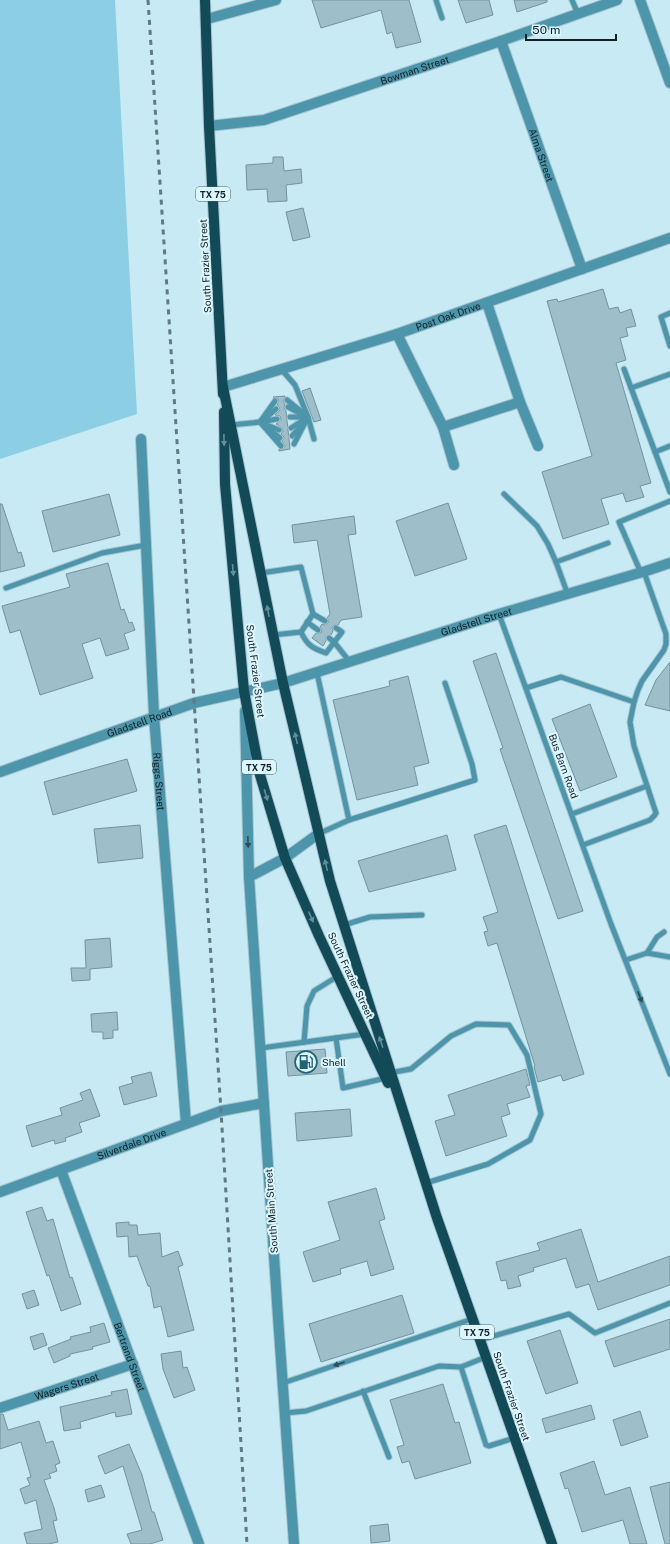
<svg xmlns="http://www.w3.org/2000/svg" width="670" height="1544" font-family="'Public Sans',sans-serif">
	<rect width="100%" height="100%" fill="#c8eaf5"/>
	<!-- green -->
	<polygon fill="#8ccfe5" points="0,0 115,0 137,414 0,459"/>
	<!-- building -->
	<g fill="#9ebfca" stroke="#73929d">
		<polygon points="312,0 409,0 421,42 396,48 392,32 387,34 381,10 321,28"/>
		<polygon points="458,0 489,0 493,15 466,23"/>
		<polygon points="514,0 547,0 547,2 517,12"/>
		<polygon points="273,157 283,157 284,171 301,169 302,183 286,185 287,201 268,202 267,189 247,190 246,165 273,163"/>
		<polygon points="303,208 310,237 293,241 286,212"/>
		<polygon points="603,289 609,309 618,307 620,313 631,309 636,326 626,328 628,336 620,338 626,360 616,363 651,483 640,486 644,497 626,502 623,493 601,499 609,524 563,539 542,472 592,456 547,301 557,299 558,302"/>
		<polygon points="310,388 321,420 314,422 302,391"/>
		<polygon points="285,396 283,401 285,404 284,408 286,411 290,449 279,451 279,449 283,449 285,446 282,441 284,437 281,434 283,431 282,428 276,424 281,420 280,416 275,415 280,410 279,407 277,405 279,400 277,398 273,397"/>
		<polygon points="109,494 120,535 53,552 42,511"/>
		<polygon points="448,503 467,559 415,576 396,521"/>
		<polygon points="0,504 2,504 18,553 21,552 25,566 0,572"/>
		<polygon points="354,516 356,534 348,535 362,617 341,620 338,625 334,625 332,627 333,631 331,635 326,636 326,641 323,646 312,638 316,633 321,633 322,630 320,627 322,624 325,625 328,623 329,621 327,618 330,614 317,540 294,543 292,525"/>
		<polygon points="108,563 121,610 124,609 129,623 132,622 135,630 124,634 129,649 106,656 100,638 82,644 93,678 40,695 20,630 10,633 2,606 70,587 66,574"/>
		<polygon points="496,653 583,911 558,919 500,749 503,748 473,661"/>
		<polygon points="670,662 670,711 645,705 656,680"/>
		<polygon points="408,676 429,763 414,767 418,785 357,800 333,700 390,686 389,681"/>
		<polygon points="590,704 617,777 580,791 552,719"/>
		<polygon points="127,759 137,791 53,815 44,782"/>
		<polygon points="140,825 143,858 98,863 94,829"/>
		<polygon points="506,825 584,1074 563,1081 561,1075 538,1082 534,1067 535,1066 497,943 488,946 484,932 488,931 483,917 498,912 474,835"/>
		<polygon points="447,835 456,870 369,892 358,861"/>
		<polygon points="110,938 112,967 90,969 90,980 72,981 71,968 86,968 85,940"/>
		<polygon points="117,1012 118,1030 113,1030 113,1038 103,1039 103,1032 92,1032 91,1014"/>
		<polygon points="325,1049 327,1073 288,1076 286,1052"/>
		<polygon points="526,1069 530,1085 526,1086 530,1097 507,1104 510,1114 501,1117 507,1136 446,1156 435,1121 455,1115 448,1095"/>
		<polygon points="151,1072 157,1096 124,1105 119,1087 133,1083 131,1077"/>
		<polygon points="90,1089 100,1116 79,1123 82,1132 65,1138 66,1141 55,1144 54,1140 32,1147 26,1126 62,1115 60,1108 83,1100 80,1093"/>
		<polygon points="350,1109 352,1136 297,1141 295,1113"/>
		<polygon points="376,1188 385,1219 379,1221 394,1269 371,1276 367,1261 340,1269 341,1274 313,1282 303,1252 340,1240 328,1202"/>
		<polygon points="42,1207 47,1221 53,1219 70,1278 72,1277 81,1304 61,1311 49,1275 47,1276 26,1212"/>
		<polygon points="129,1222 129,1225 137,1225 138,1235 160,1233 162,1257 178,1251 183,1265 178,1267 194,1330 168,1337 161,1306 154,1308 150,1286 148,1286 137,1256 129,1257 128,1236 117,1237 116,1223"/>
		<polygon points="581,1229 598,1282 670,1256 670,1285 598,1310 589,1284 576,1288 566,1258 533,1268 534,1271 518,1276 521,1286 508,1289 506,1280 501,1281 496,1262 540,1250 537,1243"/>
		<polygon points="34,1290 39,1305 27,1309 22,1294"/>
		<polygon points="402,1295 414,1333 321,1362 309,1324"/>
		<polygon points="670,1319 670,1349 614,1367 605,1341"/>
		<polygon points="104,1323 110,1342 92,1347 93,1349 70,1354 70,1356 54,1363 48,1348 71,1339 70,1337 91,1332 90,1327"/>
		<polygon points="560,1330 578,1383 546,1394 527,1341"/>
		<polygon points="43,1333 47,1345 34,1350 30,1337"/>
		<polygon points="181,1351 183,1368 187,1367 195,1390 174,1398 163,1369 161,1354"/>
		<polygon points="443,1384 455,1423 459,1422 471,1463 415,1479 409,1461 402,1463 397,1447 404,1445 390,1400"/>
		<polygon points="127,1389 132,1414 116,1417 115,1412 80,1422 81,1428 64,1431 60,1407 112,1395 111,1392"/>
		<polygon points="591,1405 595,1419 546,1433 542,1419"/>
		<polygon points="640,1411 648,1437 621,1446 613,1420"/>
		<polygon points="0,1414 3,1414 8,1430 39,1421 46,1443 53,1441 60,1463 55,1465 57,1471 49,1474 51,1478 44,1480 54,1508 57,1520 53,1521 58,1542 48,1544 27,1544 24,1533 42,1529 36,1500 25,1504 20,1489 30,1485 27,1478 31,1477 21,1442 0,1449"/>
		<polygon points="129,1444 142,1475 152,1512 154,1512 163,1540 150,1544 131,1544 127,1534 142,1530 123,1466 105,1474 98,1456"/>
		<polygon points="594,1461 605,1495 630,1487 647,1544 630,1544 623,1520 582,1532 568,1488 565,1489 560,1473"/>
		<polygon points="670,1482 670,1544 665,1544 650,1487"/>
		<polygon points="101,1485 105,1497 88,1502 85,1490"/>
		<polygon points="388,1524 390,1541 371,1543 370,1526"/>
	</g>
	<g fill="none" stroke-linecap="round" stroke-linejoin="round">
		<!-- service casing -->
		<g stroke="#a7c5cf" stroke-width="7">
			<g id="service">
				<polyline points="436,0 442,18"/>
				<polyline points="572,0 578,14"/>
				<polyline points="670,313 661,317 670,346"/>
				<polyline points="281,369 295,385 308,417 314,439"/>
				<polyline points="624,369 670,492"/>
				<polyline points="631,388 670,374"/>
				<polyline points="287,400 308,417 294,444"/>
				<polyline points="275,401 260,422 281,446"/>
				<polyline points="288,407 301,414"/>
				<polyline points="290,417 308,417 291,428"/>
				<polyline points="266,418 276,409"/>
				<polyline points="277,419 260,422 279,430"/>
				<polyline points="231,425 260,422"/>
				<polyline points="270,430 280,438"/>
				<polyline points="292,436 301,426"/>
				<polyline points="655,452 670,446"/>
				<polyline points="504,494 537,526 548,544 556,562"/>
				<polyline points="261,573 301,567 313,614 301,632 273,635"/>
				<polyline points="641,573 619,522 670,501"/>
				<polyline points="6,588 102,553 146,545"/>
				<polyline points="568,595 556,562 608,543"/>
				<polyline points="313,614 325,621"/>
				<polyline points="499,614 611,924 670,1074"/>
				<polyline points="307,622 318,630"/>
				<path d="M301,632C307,645 312,648 326,653L342,632L336,628"/>
				<polyline points="329,638 334,642 350,662"/>
				<polyline points="317,673 349,820 318,834"/>
				<polyline points="526,688 561,677 634,702"/>
				<polyline points="572,814 647,786"/>
				<polyline points="349,820 475,780 472,764 445,683"/>
				<polyline points="583,845 650,820 654,816 656,813 634,746 630,722 634,702 638,690 642,681 664,650 666,644 666,634 644,572"/>
				<polyline points="344,925 370,917 422,915"/>
				<polyline points="647,953 670,957"/>
				<polyline points="626,960 647,953 657,937 664,932"/>
				<polyline points="336,1038 343,1088 386,1078"/>
				<polyline points="304,1042 307,1006 314,991 338,976"/>
				<polyline points="261,1048 365,1034"/>
				<polyline points="389,1073 411,1069 451,1036 476,1024 509,1025 527,1055 541,1114 530,1140 488,1164 426,1183"/>
				<polyline points="480,1340 569,1314 595,1333 670,1303"/>
				<polyline points="461,1367 486,1445 489,1446 514,1438"/>
				<polyline points="283,1383 472,1319"/>
				<polyline points="363,1391 389,1457"/>
				<polyline points="285,1413 306,1411 439,1366 461,1367 486,1357"/>
			</g>
		</g>
		<!-- minor casing -->
		<g stroke="#a7c5cf" stroke-width="12">
			<g id="minor">
				<polyline points="640,0 670,83"/>
				<polyline points="207,19 276,0"/>
				<path id="s1" d="M501,41L582,269"/>
				<path id="s2" d="M209,126L264,120L501,41L617,0"/>
				<polyline points="487,303 520,402 538,446"/>
				<polyline points="397,334 443,427 454,465"/>
				<path id="s3" d="M223,387L397,334L670,238"/>
				<polyline points="443,427 520,402"/>
				<path id="s4" d="M141,439L154,716L186,1123"/>
				<path id="s5" d="M61,1170L199,1544"/>
				<path id="s6" d="M0,1192L221,1111L264,1103"/>
				<path id="s7" d="M0,1408L133,1364"/>
			</g>
		</g>
		<!-- tertiary casing -->
		<g stroke="#a7c5cf" stroke-width="12">
			<g id="tertiary">
				<polyline points="245,711 249,877"/>
				<path id="s8" d="M0,772L194,703L283,683L499,614L646,571L670,563"/>
				<polyline points="294,1544 278,1317 249,877 285,858 318,834"/>
			</g>
		</g>
		<!-- primary casing -->
		<g stroke="#a7c5cf" stroke-width="12">
			<g id="primary">
				<polyline points="205,0 209,126 223,394"/>
				<polyline points="223,387 283,683 330,881 437,1218 552,1544"/>
				<polyline points="224,412 225,484 244,691 260,775 285,858 319,936 388,1083"/>
			</g>
		</g>
		<!-- service -->
		<use href="#service" stroke="#4c95ab" stroke-width="5"/>
		<!-- minor -->
		<use href="#minor" stroke="#4c95ab" stroke-width="10"/>
		<!-- tertiary -->
		<use href="#tertiary" stroke="#4c95ab" stroke-width="10"/>
		<!-- primary -->
		<use href="#primary" stroke="#134a58" stroke-width="10"/>
		<!-- rail -->
		<polyline stroke="#627980" stroke-width="3" stroke-dasharray="5 5" stroke-linecap="butt" points="148,0 221,1111 247,1544"/>
	</g>
	<!-- one-way arrows -->
	<defs><path id="oneway-solid" d="M-6-.8H1V-3.2L6.5 0L1 3.2V.8H-6Z"/></defs>
	<g fill="#638f9b">
		<use href="#oneway-solid" transform="translate(224 440) rotate(89)"/>
		<use href="#oneway-solid" transform="translate(233 570) rotate(85)"/>
		<use href="#oneway-solid" transform="translate(268 611) rotate(-101)"/>
		<use href="#oneway-solid" transform="translate(296 738) rotate(-103)"/>
		<use href="#oneway-solid" transform="translate(266 795) rotate(73)"/>
		<use href="#oneway-solid" transform="translate(326 865) rotate(-103)"/>
		<use href="#oneway-solid" transform="translate(311 917) rotate(66)"/>
		<use href="#oneway-solid" transform="translate(381 1042) rotate(-108)"/>
	</g>
	<g fill="#294e59">
		<use href="#oneway-solid" transform="translate(248 842) rotate(88)"/>
		<use href="#oneway-solid" transform="translate(640 997) rotate(69)"/>
		<use href="#oneway-solid" transform="translate(339 1364) rotate(161)"/>
	</g>
	<!-- icons -->
	<defs>
		<g id="fuel-ring" transform="scale(1.15)"><circle r="9.5" fill="#dbf6ff" stroke="#216476" stroke-width="1.5"/><path d="M-5.5-6h7V0h2V4h1.3V-2.5L3-4.5l.8-.8L6-3V5H2.5V1h-1V6h-7ZM-4.2-4.7v3.2H.2V-4.7Z" fill="#216476"/></g>
	</defs>
	<g fill-rule="evenodd">
		<use href="#fuel-ring" x="306" y="1062"/>
	</g>
	<g text-anchor="middle" dominant-baseline="central" stroke-width="4" stroke-linejoin="round" paint-order="stroke">
		<!-- shield labels -->
		<g fill="#dbf6ff" stroke="#4e6065" stroke-width="1">
			<rect x="196" y="187" width="34" height="14" rx="3"/>
			<rect x="242" y="760" width="34" height="14" rx="3"/>
			<rect x="460" y="1325" width="34" height="14" rx="3"/>
		</g>
		<g font-size="9" font-weight="bold" fill="#121f23">
			<text x="213" y="194">TX 75</text>
			<text x="259" y="767">TX 75</text>
			<text x="477" y="1332">TX 75</text>
		</g>
		<!-- street labels -->
		<g font-size="10" fill="#121f23" stroke="#dbf6ff">
			<text stroke="none"><textPath href="#s2" startOffset="214">Bowman Street</textPath></text>
			<text stroke="none"><textPath href="#s1" startOffset="121">Alma Street</textPath></text>
			<text transform="translate(205 266) rotate(-93)">South Frazier Street</text>
			<text stroke="none"><textPath href="#s3" startOffset="236">Post Oak Drive</textPath></text>
			<text stroke="none"><textPath href="#s8" startOffset="500">Gladstell Street</textPath></text>
			<text transform="translate(256 671) rotate(83)">South Frazier Street</text>
			<text stroke="none"><textPath href="#s8" startOffset="148">Gladstell Road</textPath></text>
			<text transform="translate(564 766) rotate(70)">Bus Barn Road</text>
			<text stroke="none"><textPath href="#s4" startOffset="343">Riggs Street</textPath></text>
			<text transform="translate(351 975) rotate(65)">South Frazier Street</text>
			<text stroke="none"><textPath href="#s6" startOffset="140">Silverdale Drive</textPath></text>
			<text transform="translate(271 1211) rotate(-94)">South Main Street</text>
			<text stroke="none"><textPath href="#s5" startOffset="199">Bertrand Street</textPath></text>
			<text stroke="none"><textPath href="#s7" startOffset="70">Wagers Street</textPath></text>
			<text transform="translate(512 1396) rotate(71)">South Frazier Street</text>
		</g>
		<!-- poi labels -->
		<g font-size="10" fill="#121f23" stroke="#dbf6ff" text-anchor="start">
			<text x="322" y="1062">Shell</text>
		</g>
	</g>
	<!-- scale -->
	<path d="M526 34v6h90v-6" fill="none" stroke="#121f23" stroke-width="2"/>
	<text x="532" y="34" font-size="12" fill="#121f23" stroke="#dbf6ff" stroke-width="3" paint-order="stroke">50 m</text>
</svg>
